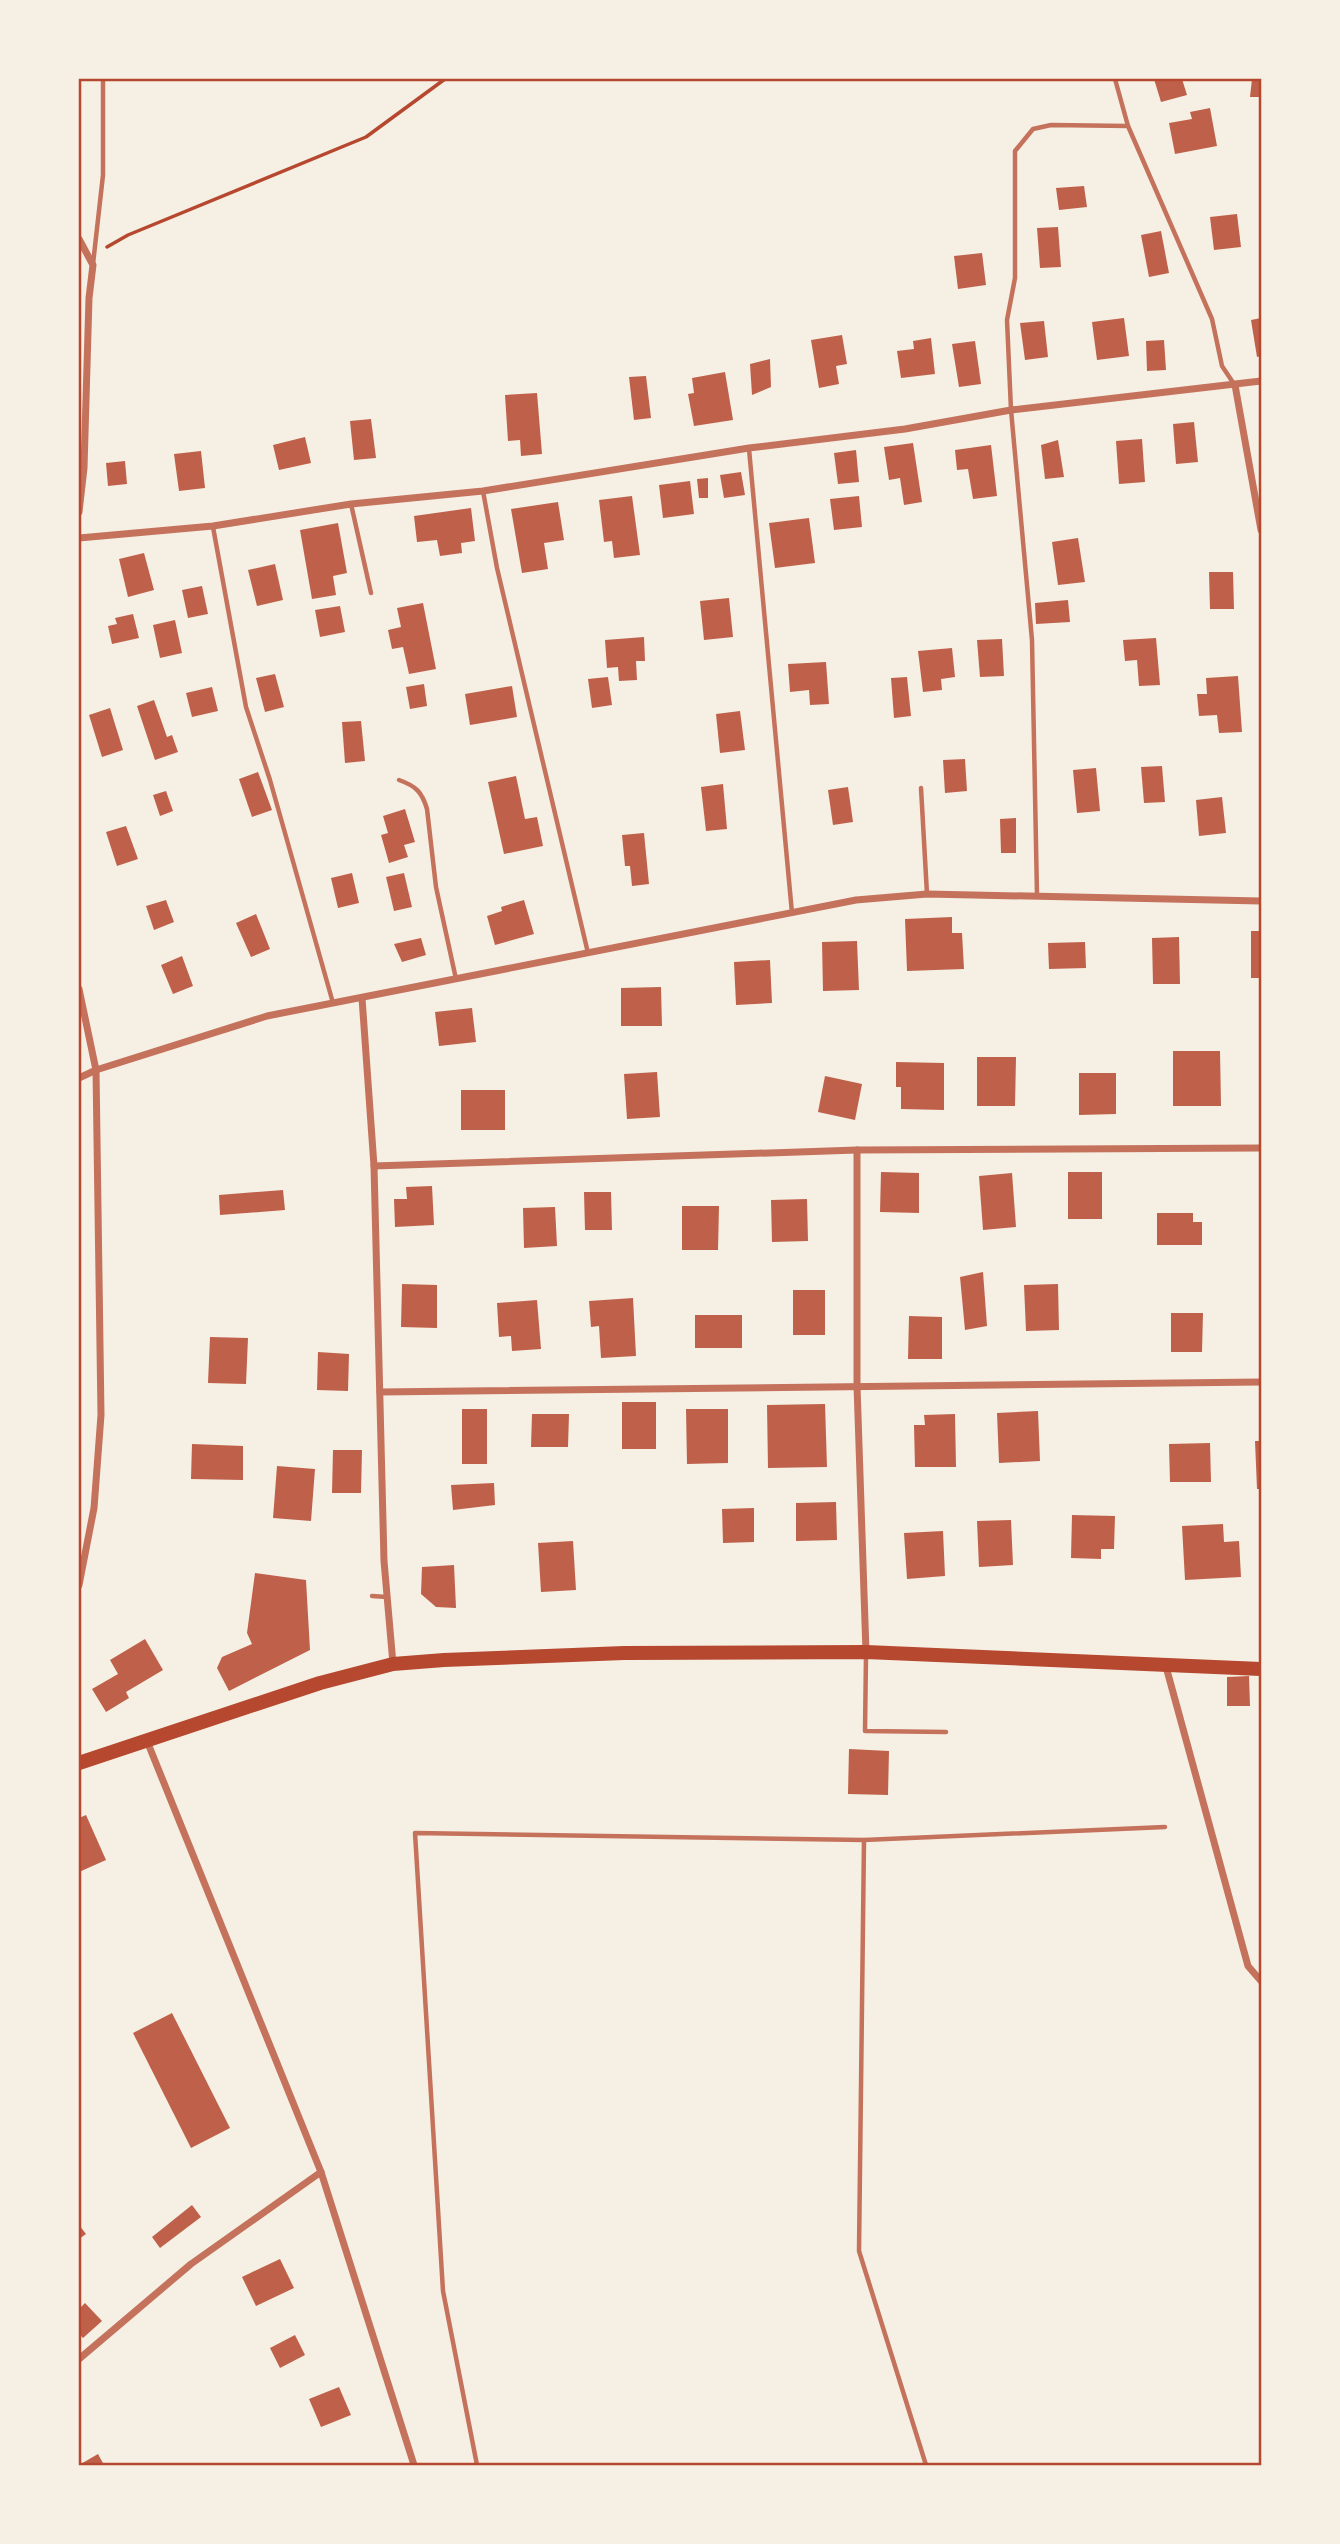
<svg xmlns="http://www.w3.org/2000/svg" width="1340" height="2544" font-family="'DejaVu Sans',sans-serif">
	<rect width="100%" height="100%" fill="#f6efe4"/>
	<!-- building -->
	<g fill="#bf614a">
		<polygon points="1154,79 1182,79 1187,95 1161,102"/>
		<polygon points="1252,79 1261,79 1261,97 1250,97"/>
		<polygon points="1210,108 1217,146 1175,154 1169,123 1192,119 1190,112"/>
		<polygon points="1084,186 1087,207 1059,210 1056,188"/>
		<polygon points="1237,214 1241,247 1214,250 1210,217"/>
		<polygon points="1058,227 1061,267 1040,268 1037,228"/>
		<polygon points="1161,231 1169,273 1149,277 1141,235"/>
		<polygon points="982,253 986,285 958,289 954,256"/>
		<polygon points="1124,318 1129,356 1097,360 1092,322"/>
		<polygon points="1261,318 1261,356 1257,357 1251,320"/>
		<polygon points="1044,321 1048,357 1025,360 1020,323"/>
		<polygon points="842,335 847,364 836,366 839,384 819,388 811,340"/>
		<polygon points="931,338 935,374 901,378 897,351 914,349 913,341"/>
		<polygon points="1164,340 1166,370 1147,371 1146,341"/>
		<polygon points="975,341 981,384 959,387 952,344"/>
		<polygon points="770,359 771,387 752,395 750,364"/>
		<polygon points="725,372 733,420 694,426 688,394 694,393 692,378"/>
		<polygon points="646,376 651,418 634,420 629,377"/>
		<polygon points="537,393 542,454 521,456 520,440 508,441 505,395"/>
		<polygon points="371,419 376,458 354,460 350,421"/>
		<polygon points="1194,422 1198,462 1176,464 1173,424"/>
		<polygon points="305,437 311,463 279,470 273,445"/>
		<polygon points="1142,439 1145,482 1119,484 1116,441"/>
		<polygon points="1058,440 1064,477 1045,479 1041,445"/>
		<polygon points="913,443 922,502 904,505 900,478 889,480 884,447"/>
		<polygon points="991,445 997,496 973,499 968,469 957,470 955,450"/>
		<polygon points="856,450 859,482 838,484 834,453"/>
		<polygon points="201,451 205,488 179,491 174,454"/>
		<polygon points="125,461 127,484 108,486 106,463"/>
		<polygon points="741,472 745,495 724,498 720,475"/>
		<polygon points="708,478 708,498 699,498 697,479"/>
		<polygon points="690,481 694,514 663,518 659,485"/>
		<polygon points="632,496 640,555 614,558 612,541 604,542 599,500"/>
		<polygon points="859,496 862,527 834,530 830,499"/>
		<polygon points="558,502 564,540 544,543 548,569 522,573 511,509"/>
		<polygon points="471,508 475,541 461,543 462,553 440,556 437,540 417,542 414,516"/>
		<polygon points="809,518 815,563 775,568 769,523"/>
		<polygon points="338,523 347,573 333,576 336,595 312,599 300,530"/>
		<polygon points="1078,538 1085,582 1058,585 1052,542"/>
		<polygon points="144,553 154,590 128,597 119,559"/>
		<polygon points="275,564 283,600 257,606 248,570"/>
		<polygon points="1209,572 1233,572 1234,609 1210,609"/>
		<polygon points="202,586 208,614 188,618 182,590"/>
		<polygon points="729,598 733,637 704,640 700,601"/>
		<polygon points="1068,600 1070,622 1036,624 1035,603"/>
		<polygon points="423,603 436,669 409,674 403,647 392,649 388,630 401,627 397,608"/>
		<polygon points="340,606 345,632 320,637 315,610"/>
		<polygon points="133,614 139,638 112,644 108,626 117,624 115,618"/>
		<polygon points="175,620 182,653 160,658 153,625"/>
		<polygon points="644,637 645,661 636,661 637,680 619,681 618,667 607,668 605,640"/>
		<polygon points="1156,638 1160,685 1139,686 1137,660 1125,661 1123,640"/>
		<polygon points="1002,639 1004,676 980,677 977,640"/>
		<polygon points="952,648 955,677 941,679 942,690 923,692 918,651"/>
		<polygon points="826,662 829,704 810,705 809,690 790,692 788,664"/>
		<polygon points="275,674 284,707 265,712 256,678"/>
		<polygon points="1238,676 1242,732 1219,733 1217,715 1199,716 1197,694 1207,694 1206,678"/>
		<polygon points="608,677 612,705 592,708 588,679"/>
		<polygon points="907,677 911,716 894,718 891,678"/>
		<polygon points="424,684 427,706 410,709 406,687"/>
		<polygon points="512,686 517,717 470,725 465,694"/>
		<polygon points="212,687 218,711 192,717 186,693"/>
		<polygon points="154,700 167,737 172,735 178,752 155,760 137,706"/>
		<polygon points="110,708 123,750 102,757 89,715"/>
		<polygon points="740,711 745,750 720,753 716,714"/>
		<polygon points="361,721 365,761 345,763 342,722"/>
		<polygon points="965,759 967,791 945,793 943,760"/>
		<polygon points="1162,766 1165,802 1144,803 1141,767"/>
		<polygon points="1096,768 1100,811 1077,813 1073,770"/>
		<polygon points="258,772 272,810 252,817 239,779"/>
		<polygon points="516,776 525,819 537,817 543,846 504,854 488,782"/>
		<polygon points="723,784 727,829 706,831 701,787"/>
		<polygon points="848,787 853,822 833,825 828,790"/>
		<polygon points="166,791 173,811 160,816 153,795"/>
		<polygon points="1222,797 1226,833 1199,836 1196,800"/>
		<polygon points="405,809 415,842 404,845 408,857 389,863 381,835 388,833 383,816"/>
		<polygon points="1016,818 1016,853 1001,853 1000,819"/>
		<polygon points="126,826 138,859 117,866 106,832"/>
		<polygon points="644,833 649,884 632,886 630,866 625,866 622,835"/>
		<polygon points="352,873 359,903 338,908 331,878"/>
		<polygon points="404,873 412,907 394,911 386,877"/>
		<polygon points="166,900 174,922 154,930 146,906"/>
		<polygon points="524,900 534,934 495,945 487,916 502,911 501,907"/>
		<polygon points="256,914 270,949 251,957 236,923"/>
		<polygon points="952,917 952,933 962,933 964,969 907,971 905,919"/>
		<rect x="1251" y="931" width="10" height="47"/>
		<polygon points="1179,937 1180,984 1153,984 1152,938"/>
		<polygon points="421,938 426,955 402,962 394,944"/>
		<polygon points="857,941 859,990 823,991 822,942"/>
		<polygon points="1085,942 1086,968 1049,969 1048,943"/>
		<polygon points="182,956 193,986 173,994 161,965"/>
		<polygon points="770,960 772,1003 736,1005 734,962"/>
		<polygon points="661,987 662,1026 621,1026 621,988"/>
		<polygon points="472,1008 476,1042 439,1046 435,1012"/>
		<polygon points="1173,1051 1220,1051 1221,1106 1173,1106"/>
		<polygon points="977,1057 1016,1057 1015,1106 977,1106"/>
		<polygon points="896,1062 944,1063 944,1110 901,1109 901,1087 896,1087"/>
		<polygon points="657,1072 660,1117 627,1119 624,1074"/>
		<polygon points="1079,1073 1116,1073 1116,1114 1079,1115"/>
		<polygon points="825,1076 862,1084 855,1120 818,1112"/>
		<rect x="461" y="1090" width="44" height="40"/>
		<polygon points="881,1172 919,1173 919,1213 880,1212"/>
		<rect x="1068" y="1172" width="34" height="47"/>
		<polygon points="1012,1173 1016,1227 983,1230 979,1176"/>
		<polygon points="432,1186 434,1225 395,1227 394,1199 407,1199 406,1187"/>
		<polygon points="283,1190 285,1210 220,1215 219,1195"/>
		<polygon points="584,1192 611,1192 612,1230 585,1230"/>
		<polygon points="807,1199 808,1241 772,1242 771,1200"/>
		<polygon points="682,1206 719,1206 718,1250 682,1250"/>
		<polygon points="555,1207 557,1246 524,1248 523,1208"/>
		<polygon points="1157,1213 1193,1213 1193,1222 1202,1222 1202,1245 1157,1245"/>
		<polygon points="983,1272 987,1326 965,1330 960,1277"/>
		<polygon points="402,1284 437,1285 437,1328 401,1327"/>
		<polygon points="1058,1284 1059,1330 1026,1331 1024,1285"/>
		<rect x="793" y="1290" width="32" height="45"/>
		<polygon points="633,1298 636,1356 601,1358 599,1326 591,1327 589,1301"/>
		<polygon points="537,1300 541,1349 512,1351 511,1336 499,1337 497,1303"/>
		<polygon points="1171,1313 1203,1313 1202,1352 1171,1352"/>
		<rect x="695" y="1315" width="47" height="33"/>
		<polygon points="909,1316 942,1317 942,1359 908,1359"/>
		<polygon points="210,1337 248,1338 246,1384 208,1383"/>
		<polygon points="318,1352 349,1354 348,1391 317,1390"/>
		<rect x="622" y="1402" width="34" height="47"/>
		<polygon points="825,1404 827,1467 768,1468 767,1405"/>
		<rect x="462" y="1409" width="25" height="55"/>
		<polygon points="686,1409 728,1409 728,1463 687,1464"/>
		<polygon points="1038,1411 1040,1461 999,1463 997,1413"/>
		<polygon points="532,1414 569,1414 568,1447 531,1447"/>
		<polygon points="955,1414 956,1467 915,1467 914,1425 925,1425 924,1415"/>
		<polygon points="1255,1441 1261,1441 1261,1489 1257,1489"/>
		<polygon points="1210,1443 1211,1482 1170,1482 1169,1444"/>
		<polygon points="192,1444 243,1446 243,1480 191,1479"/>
		<polygon points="333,1450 362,1450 361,1493 332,1493"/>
		<polygon points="277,1466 315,1469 311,1521 273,1518"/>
		<polygon points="494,1483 495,1505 453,1510 451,1485"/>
		<polygon points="836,1502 837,1540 796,1541 796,1503"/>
		<polygon points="754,1508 754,1542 723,1543 722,1509"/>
		<polygon points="1072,1515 1115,1516 1114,1549 1101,1549 1101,1559 1071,1558"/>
		<polygon points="1011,1520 1013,1565 979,1567 977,1521"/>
		<polygon points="1223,1524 1224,1542 1239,1541 1241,1577 1185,1580 1182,1526"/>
		<polygon points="943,1531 945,1576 907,1579 904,1533"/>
		<polygon points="573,1541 576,1590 541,1592 538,1543"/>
		<polygon points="454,1565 456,1608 436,1607 421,1594 422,1567"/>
		<polygon points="255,1573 306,1580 310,1650 229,1691 217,1668 222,1657 252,1644 247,1633"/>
		<polygon points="145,1639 163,1670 126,1692 129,1698 106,1712 92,1689 118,1674 110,1660"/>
		<polygon points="1249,1676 1250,1706 1227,1706 1227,1677"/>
		<polygon points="849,1749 889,1751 888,1795 848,1794"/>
		<polygon points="86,1815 106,1860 79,1872 79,1818"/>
		<polygon points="172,2013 230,2128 191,2148 133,2033"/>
		<polygon points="192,2205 201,2217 160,2248 152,2237"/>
		<polygon points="79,2225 86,2234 79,2239"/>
		<polygon points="280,2259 294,2288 256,2306 242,2277"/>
		<polygon points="85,2303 102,2321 83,2338 79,2334 79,2309"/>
		<polygon points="295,2335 305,2355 280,2368 270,2348"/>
		<polygon points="339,2387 351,2415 321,2427 309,2399"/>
		<polygon points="98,2454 104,2465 79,2465"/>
	</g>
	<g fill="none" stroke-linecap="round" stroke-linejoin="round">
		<!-- path -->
		<polyline stroke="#b5482f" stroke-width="3.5" points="107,247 128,235 366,137 445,79"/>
		<!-- service -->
		<g stroke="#c5725c" stroke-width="4.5">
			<polyline points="1115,79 1128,126 1212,319 1222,366 1234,384"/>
			<polyline points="93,264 103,175 103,79"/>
			<polyline points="749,449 792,913"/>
			<polyline points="483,491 497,568 588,953"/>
			<polyline points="351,504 371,593"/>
			<polyline points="213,527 246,707 270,780 333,1003"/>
			<path d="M399,780C416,786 422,792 427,809L436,887L456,979"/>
			<polyline points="921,788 927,894"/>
			<polyline points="1037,895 1032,640 1011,410 1007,320 1015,278 1015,151 1033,129 1051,125 1128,126"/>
			<polyline points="372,1596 387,1597"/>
			<polyline points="866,1655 865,1731 946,1732"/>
			<polyline points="864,1840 859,2251 926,2465"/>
			<polyline points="477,2465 443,2291 415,1833 864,1840 1165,1827"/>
		</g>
		<!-- minor -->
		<g stroke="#c5725c" stroke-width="7">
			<polyline points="79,239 93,265 89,298 84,468 79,512"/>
			<polyline points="1235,385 1261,530"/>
			<polyline points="79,538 213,526 351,504 483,491 749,448 905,429 1011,410 1261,381"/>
			<polyline points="79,989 96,1070 101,1415 94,1508 79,1585"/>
			<polyline points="362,998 374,1166 384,1561 393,1664"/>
			<polyline points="79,1078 96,1070 267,1016 856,900 927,894 1261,901"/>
			<polyline points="857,1150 857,1386 866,1652"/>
			<polyline points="374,1166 857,1150 1261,1148"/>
			<polyline points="380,1392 1261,1382"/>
			<polyline points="1165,1663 1248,1966 1261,1981"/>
			<polyline points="147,1741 321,2172 414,2465"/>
			<polyline points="79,2359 191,2264 321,2172"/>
		</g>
		<!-- secondary -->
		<polyline stroke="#b5482f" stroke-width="14" points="79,1763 320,1683 393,1664 444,1660 624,1653 866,1652 1261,1669"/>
	</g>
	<!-- border -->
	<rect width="1340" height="2544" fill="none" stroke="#f6efe4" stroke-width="161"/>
	<rect x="80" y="80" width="1180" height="2384" fill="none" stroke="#b5482f" stroke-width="2.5"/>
</svg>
